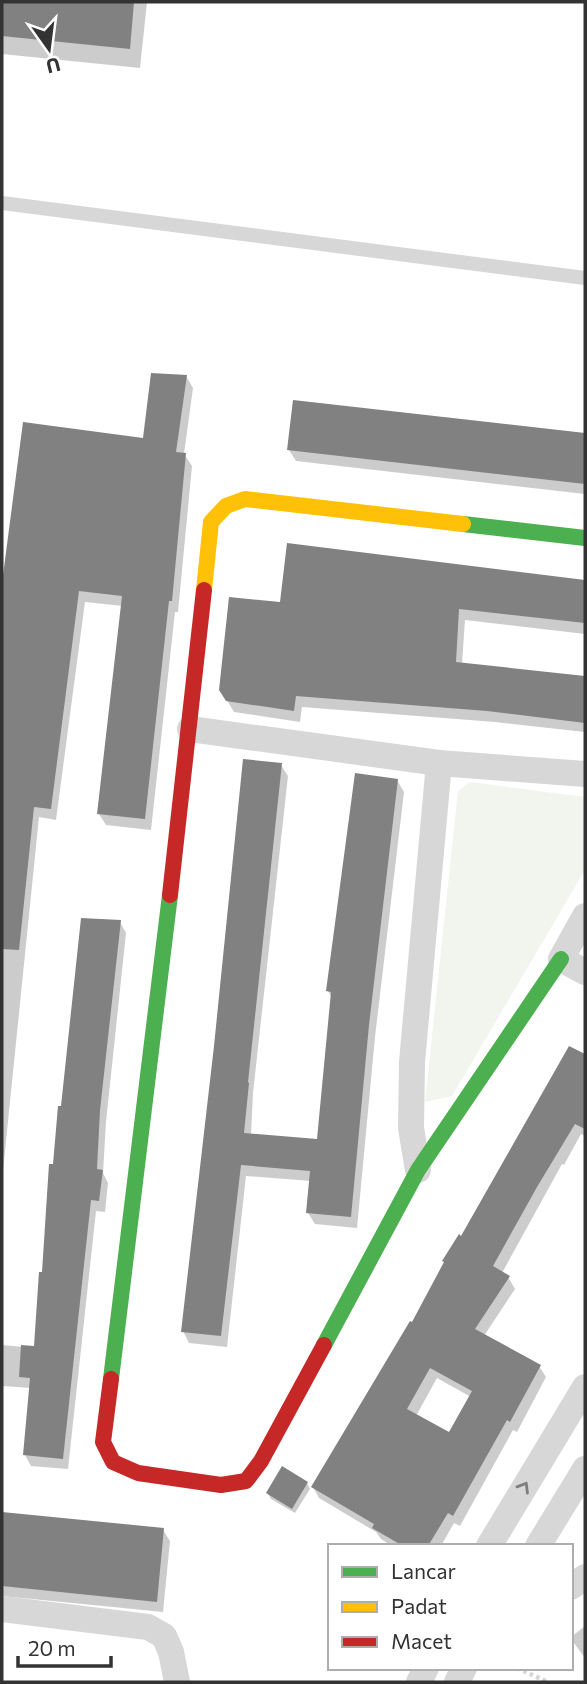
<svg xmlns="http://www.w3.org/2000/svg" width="587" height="1684" font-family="Commissioner,sans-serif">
	<rect width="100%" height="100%" fill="#fff"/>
	<!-- green -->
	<polygon fill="#f1f5ed" points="470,782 585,797 585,870 452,1096 425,1102 458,791"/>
	<!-- shadow -->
	<g fill="#0003" fill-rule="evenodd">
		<polygon points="2,2 147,2 140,68 2,54"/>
		<polygon points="186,376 193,388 184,454 192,466 178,612 175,612 151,830 106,825 99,814 123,606 85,602 56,820 39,817 2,1180 2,596 24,424 144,440"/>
		<polygon points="295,402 585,435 585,494 296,461 289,450"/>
		<polygon points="288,545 585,581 585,634 465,620 462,664 585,678 585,732 495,722 302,707 300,722 234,712 220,689 281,604"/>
		<polygon points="281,765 288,776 253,1093 251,1135 318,1140 332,998 328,991 397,780 404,792 375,1037 357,1228 315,1224 308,1213 311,1181 246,1176 227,1347 189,1343 183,1331"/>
		<polygon points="120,922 126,933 106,1122 103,1173 108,1183 105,1212 96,1211 68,1469 31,1466 25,1455 31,1388 2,1386 2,1345 35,1348 54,1166 63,1108"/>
		<path d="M570,1048L585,1056V1136L581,1134L564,1165L562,1164L502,1273L508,1277L515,1289L484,1336L539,1366L546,1377L517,1432L513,1430L460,1526L454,1523L441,1546H392L381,1539L376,1532L319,1498L313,1487L412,1324ZM437,1378L471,1397L450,1435L416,1416Z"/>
		<polygon points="307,1483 310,1489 295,1513 271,1499 268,1494"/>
		<polygon points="2,1514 163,1530 170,1541 163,1612 2,1596"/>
		<polygon points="585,1626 585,1658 571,1639 571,1637"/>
	</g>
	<!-- building -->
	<g fill="#818181" fill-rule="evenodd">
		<polygon points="2,2 134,2 130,49 2,36"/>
		<polygon points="151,373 187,375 176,452 186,453 172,601 169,601 145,819 97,814 122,596 79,591 51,809 34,807 19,950 2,949 2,583 23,422 143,438"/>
		<polygon points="293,400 585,433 585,484 287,450"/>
		<polygon points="287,543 585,580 585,623 459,609 456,662 585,676 585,723 487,711 296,696 294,711 226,701 219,690 229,597 280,602"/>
		<polygon points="243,759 282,763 248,1082 249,1083 244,1133 317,1139 331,992 326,991 355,773 398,779 369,1025 351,1217 306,1213 310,1171 241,1165 221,1336 181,1332 214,1046"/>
		<polygon points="81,918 121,920 100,1110 97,1169 103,1170 99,1201 91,1200 63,1459 23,1455 30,1378 19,1377 21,1345 34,1346 39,1272 42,1272 49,1164 53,1164 58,1106 61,1106"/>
		<path d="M569,1046L585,1054V1129L575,1124L537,1187L493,1266L510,1276L475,1329L541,1365L510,1422L507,1420L453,1516L448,1513L428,1546H403L372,1528L374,1524L311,1487L410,1321L412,1322L444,1262L442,1261L459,1234L461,1236ZM430,1368L472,1391L449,1432L407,1409Z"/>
		<polygon points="282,1466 308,1482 292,1509 266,1493"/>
		<polygon points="2,1512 164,1528 157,1602 2,1586"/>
	</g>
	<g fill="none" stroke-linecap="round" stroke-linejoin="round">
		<!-- path -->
		<polyline stroke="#d6d6d6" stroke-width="4.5" stroke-dasharray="3.5 3.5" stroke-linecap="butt" points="517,1668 548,1682"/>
		<!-- lane -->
		<polyline stroke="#d7d7d7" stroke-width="14" points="2,203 585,278"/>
		<!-- street -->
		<g stroke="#d7d7d7" stroke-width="26">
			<polyline points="190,729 439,763 585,774"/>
			<polyline points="585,916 561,959 585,972"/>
			<polyline points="418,1170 411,1128 412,1062 439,763"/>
			<polyline points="489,1546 585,1387"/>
			<polyline points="538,1546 585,1469"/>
			<polyline points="571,1587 585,1577"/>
			<polyline points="2,1609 148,1627 164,1636 171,1652 177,1682"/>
			<polyline points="419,1682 426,1668"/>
			<polyline points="457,1682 464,1668"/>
		</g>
		<!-- fast -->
		<g stroke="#4caf50" stroke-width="16">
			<polyline points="463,524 585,538"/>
			<polyline points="324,1345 418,1170 561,959"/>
			<polyline points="111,1379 170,895"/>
		</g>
		<!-- slow -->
		<polyline stroke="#ffc107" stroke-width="16" points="204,590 211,522 226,506 245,499 463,524"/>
		<!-- jam -->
		<g stroke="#c62828" stroke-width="16">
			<polyline points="170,895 204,590"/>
			<polyline points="111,1379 103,1442 113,1462 138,1473 221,1485 246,1481 261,1461 324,1345"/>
		</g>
	</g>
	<!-- one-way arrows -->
	<defs><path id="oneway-chevron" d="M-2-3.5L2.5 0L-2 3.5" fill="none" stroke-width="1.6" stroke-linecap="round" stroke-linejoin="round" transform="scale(1.75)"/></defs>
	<use stroke="#7d7d7d" href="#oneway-chevron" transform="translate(524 1487) rotate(-59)"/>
	<!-- border -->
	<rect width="587" height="1684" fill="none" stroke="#333333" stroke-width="7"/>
	<!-- legend -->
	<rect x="328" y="1544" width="245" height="126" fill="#ffffff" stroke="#adadad" stroke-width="2"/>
	<rect x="342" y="1567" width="35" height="10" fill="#4caf50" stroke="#adadad" stroke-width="2"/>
	<text x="391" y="1579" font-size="21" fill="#333333">Lancar</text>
	<rect x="342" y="1602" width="35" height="10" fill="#ffc107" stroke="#adadad" stroke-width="2"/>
	<text x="391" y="1614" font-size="21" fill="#333333">Padat</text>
	<rect x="342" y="1637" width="35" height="10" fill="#c62828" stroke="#adadad" stroke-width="2"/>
	<text x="391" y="1649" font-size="21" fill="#333333">Macet</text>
	<!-- north arrow -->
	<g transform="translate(49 49) rotate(166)" stroke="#ffffff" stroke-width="5" paint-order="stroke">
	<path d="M0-5L12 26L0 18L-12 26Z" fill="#333333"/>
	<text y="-10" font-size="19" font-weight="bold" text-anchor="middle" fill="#333333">U</text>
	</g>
	<!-- scale -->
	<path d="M18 1656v10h93v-10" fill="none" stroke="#333333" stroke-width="3.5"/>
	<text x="28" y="1656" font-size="21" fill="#333333" stroke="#ffffff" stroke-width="5" paint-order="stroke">20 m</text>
</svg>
